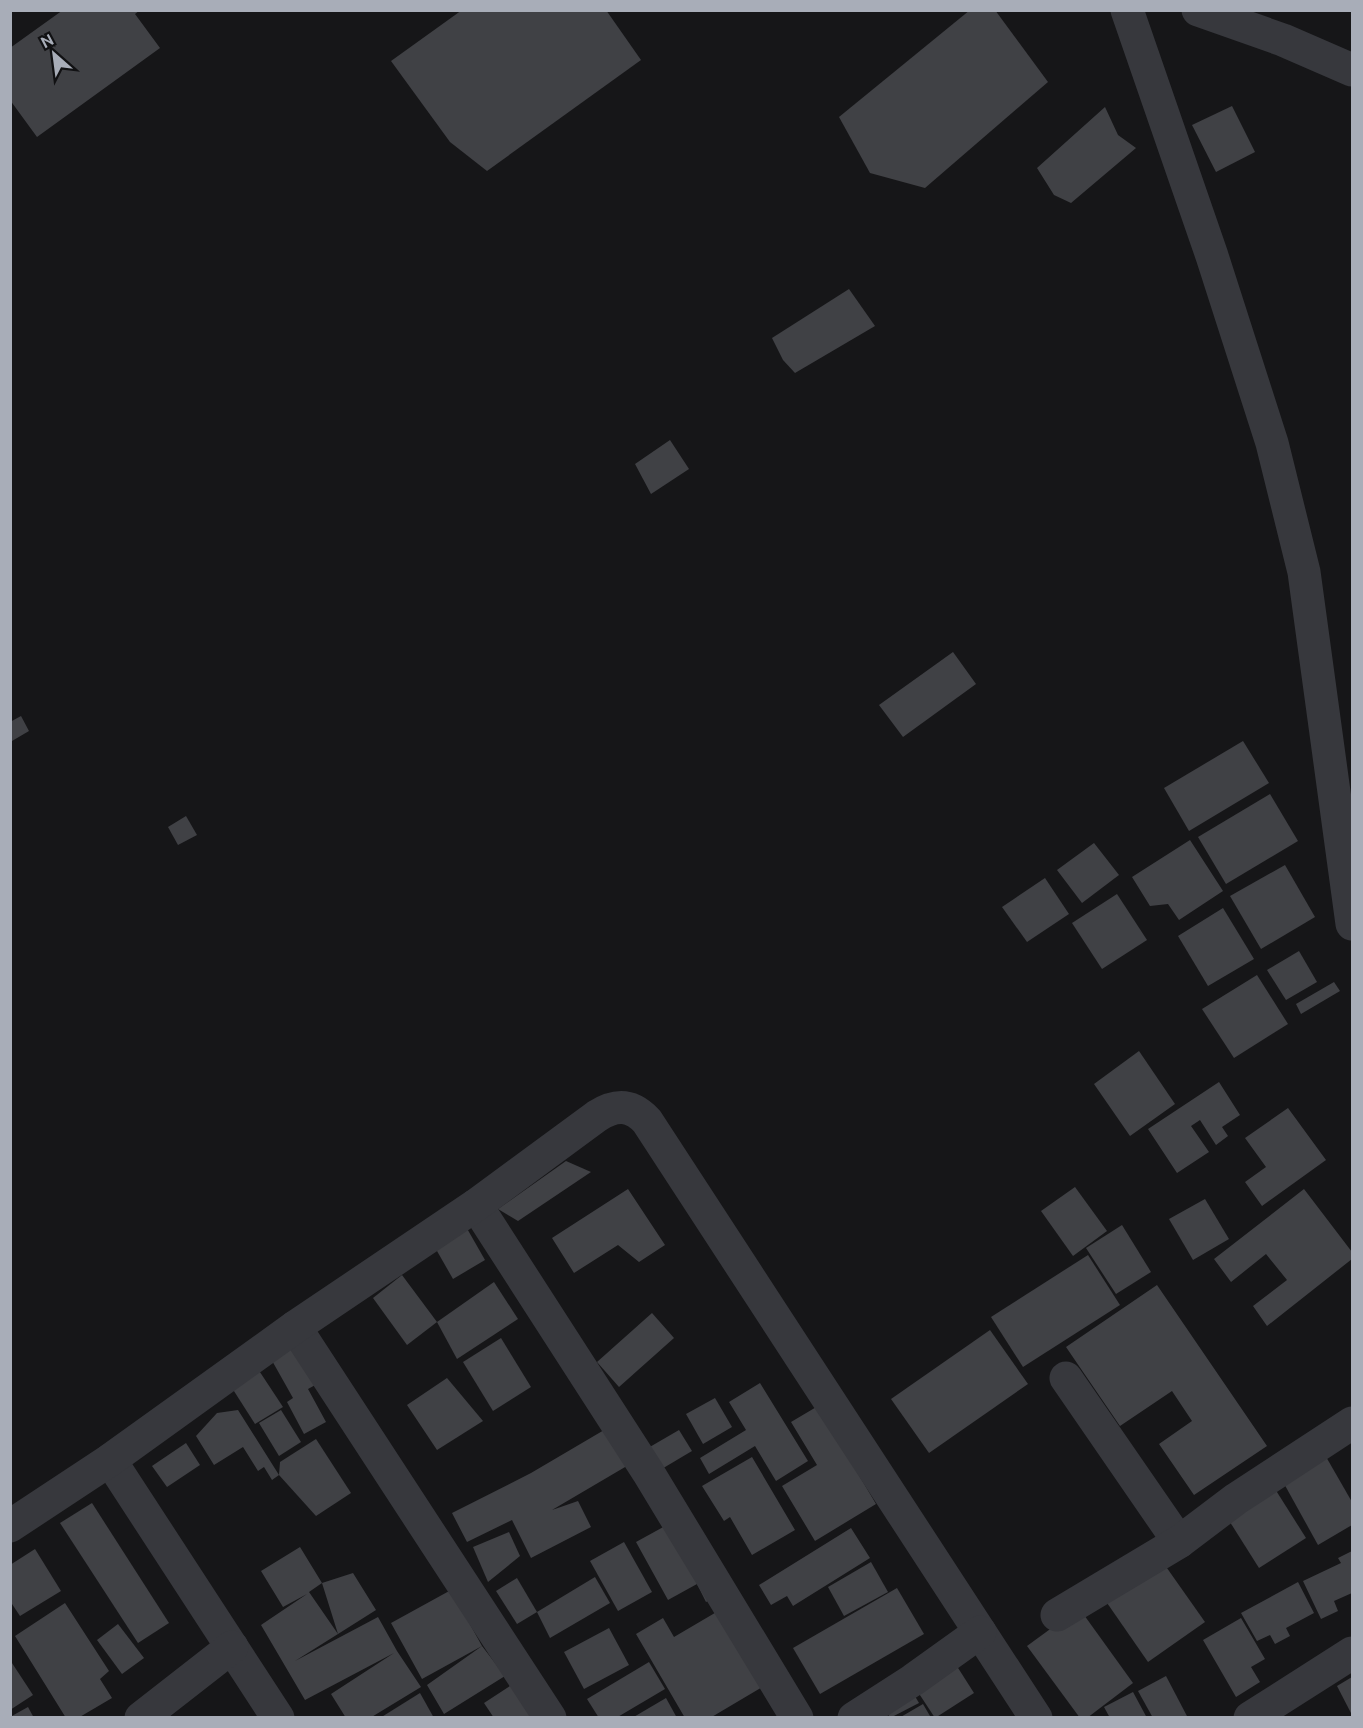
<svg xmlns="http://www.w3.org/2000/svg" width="1363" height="1728" font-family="Ubuntu,sans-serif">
	<rect width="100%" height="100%" fill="#161618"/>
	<!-- building -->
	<g fill="#404145">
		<polygon points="63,10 140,10 135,14 160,48 37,137 10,100 10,48"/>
		<polygon points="462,10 606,10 641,60 487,171 450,142 391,61"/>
		<polygon points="970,10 995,10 1048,82 925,188 870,173 839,117"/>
		<polygon points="1232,106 1255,152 1216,172 1192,125"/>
		<polygon points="1105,107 1118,135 1136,148 1071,203 1054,195 1037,168"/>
		<polygon points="849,289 875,326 795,373 783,360 772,338"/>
		<polygon points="670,440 689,469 651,494 635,464"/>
		<polygon points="953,652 976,684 903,737 879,705"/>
		<polygon points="21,716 29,731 12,741 10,722"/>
		<polygon points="1243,741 1269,783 1189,831 1164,788"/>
		<polygon points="1270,794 1298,841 1226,884 1198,837"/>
		<polygon points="186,816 197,835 178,845 168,827"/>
		<polygon points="1190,840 1223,891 1179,920 1168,904 1150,906 1132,877"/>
		<polygon points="1094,843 1119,875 1082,903 1057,870"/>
		<polygon points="1285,865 1315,917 1261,949 1230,896"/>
		<polygon points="1045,878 1069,914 1027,942 1002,907"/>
		<polygon points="1117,894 1147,940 1102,969 1072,923"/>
		<polygon points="1223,908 1254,959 1208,986 1178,936"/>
		<polygon points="1299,951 1317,982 1286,1000 1267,970"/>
		<polygon points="1257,975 1288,1024 1234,1058 1202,1009"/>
		<polygon points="1334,982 1340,991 1301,1014 1296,1004"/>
		<polygon points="1139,1051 1175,1104 1130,1136 1094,1084"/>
		<polygon points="1219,1082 1240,1115 1222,1127 1228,1136 1216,1145 1200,1120 1191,1126 1209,1152 1177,1173 1148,1129"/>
		<polygon points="1288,1108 1326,1160 1262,1206 1245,1182 1266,1167 1245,1138"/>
		<polygon points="566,1161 591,1172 518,1221 498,1209"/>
		<polygon points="1075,1187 1107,1231 1073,1256 1041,1211"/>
		<polygon points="628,1189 665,1245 639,1262 618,1245 574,1273 552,1238"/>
		<polygon points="1304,1189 1352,1252 1352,1259 1267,1326 1253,1306 1287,1280 1266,1254 1231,1282 1214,1259"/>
		<polygon points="1205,1199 1229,1239 1193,1260 1169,1219"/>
		<polygon points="465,1225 485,1260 453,1279 433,1244"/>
		<polygon points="1122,1225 1151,1272 1116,1294 1086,1248"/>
		<polygon points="1088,1255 1120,1305 1023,1367 991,1317"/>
		<polygon points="402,1275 437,1322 407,1345 373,1298"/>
		<polygon points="494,1282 518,1319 457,1359 437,1322"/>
		<polygon points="1157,1285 1267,1446 1194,1495 1159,1444 1192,1421 1172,1391 1120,1426 1066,1347"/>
		<polygon points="652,1313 674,1338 619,1387 597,1362"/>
		<polygon points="990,1330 1028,1384 929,1453 891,1399"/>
		<polygon points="289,1336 317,1384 308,1389 326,1422 304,1434 287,1402 293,1398 266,1350"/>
		<polygon points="501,1338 531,1387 493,1411 463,1362"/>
		<polygon points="252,1360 283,1407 255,1424 225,1377"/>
		<polygon points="447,1378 483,1421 437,1450 407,1405"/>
		<polygon points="760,1383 808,1461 776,1481 755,1446 709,1474 700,1458 746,1430 729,1402"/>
		<polygon points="715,1398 732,1427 703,1444 686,1414"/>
		<polygon points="818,1406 876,1504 815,1541 782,1486 817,1465 791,1422"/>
		<polygon points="238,1410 279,1475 272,1480 264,1467 258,1471 243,1447 214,1465 196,1436 217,1413"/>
		<polygon points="281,1410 301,1442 279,1456 259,1423"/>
		<polygon points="616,1423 637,1460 552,1510 578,1501 591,1527 531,1558 512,1520 467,1542 452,1513 531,1473"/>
		<polygon points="679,1430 692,1451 660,1470 648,1448"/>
		<polygon points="316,1439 351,1493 316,1516 279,1475 280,1462"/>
		<polygon points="186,1443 200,1465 167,1487 152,1466"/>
		<polygon points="1325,1455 1352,1502 1352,1525 1318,1545 1282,1480"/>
		<polygon points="752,1457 795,1530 752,1555 730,1517 724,1521 702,1486"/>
		<polygon points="1270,1481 1306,1538 1259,1568 1223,1511"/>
		<polygon points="92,1503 169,1623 138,1643 60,1523"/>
		<polygon points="676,1520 717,1596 706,1602 697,1584 668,1600 636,1542"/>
		<polygon points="851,1528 870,1558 793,1606 787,1596 771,1605 759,1585"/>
		<polygon points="509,1532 520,1556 488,1582 473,1547"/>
		<polygon points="624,1542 652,1592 618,1611 590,1561"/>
		<polygon points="300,1547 322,1583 353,1573 376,1610 338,1634 322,1583 309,1592 338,1634 295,1661 378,1617 397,1651 421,1687 370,1718 346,1718 331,1694 394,1653 305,1700 261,1625 307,1594 283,1607 261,1571"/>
		<polygon points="35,1549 61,1591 20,1616 10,1601 10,1565"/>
		<polygon points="1352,1551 1352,1593 1334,1601 1338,1611 1321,1619 1303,1581 1341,1563 1338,1558"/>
		<polygon points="1162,1561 1205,1622 1148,1662 1105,1600"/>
		<polygon points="871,1562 888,1592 844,1616 828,1587"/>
		<polygon points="595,1577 610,1603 550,1638 537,1612"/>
		<polygon points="517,1578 537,1612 517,1624 496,1591"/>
		<polygon points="1298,1582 1314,1613 1286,1628 1290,1636 1275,1644 1270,1635 1257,1641 1241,1613"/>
		<polygon points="897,1588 924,1634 820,1694 793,1648"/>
		<polygon points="451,1590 482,1646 505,1676 444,1714 427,1685 482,1646 422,1679 391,1623"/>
		<polygon points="65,1603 109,1671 100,1679 112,1698 78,1718 66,1718 15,1636"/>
		<polygon points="725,1607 769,1683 710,1718 685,1718 636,1634 663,1618 674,1637"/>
		<polygon points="1079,1608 1133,1683 1087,1718 1080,1718 1027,1646"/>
		<polygon points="1241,1618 1265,1659 1251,1667 1260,1682 1236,1697 1203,1640"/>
		<polygon points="118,1624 144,1658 122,1674 97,1640"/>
		<polygon points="609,1628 629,1665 584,1689 564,1652"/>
		<polygon points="10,1660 33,1695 10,1710"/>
		<polygon points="953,1660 974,1693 935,1718 914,1686"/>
		<polygon points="649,1662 665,1689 616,1718 599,1718 587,1699"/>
		<polygon points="1166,1676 1188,1718 1153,1718 1138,1691"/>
		<polygon points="1352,1677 1352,1715 1337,1686"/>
		<polygon points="516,1682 539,1718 494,1718 484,1703"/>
		<polygon points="909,1686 919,1703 890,1718 882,1702"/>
		<polygon points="1133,1692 1147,1718 1110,1718 1104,1707"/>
		<polygon points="420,1693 434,1718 380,1718"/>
		<polygon points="666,1698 677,1718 632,1718"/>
		<polygon points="923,1704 930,1716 899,1718"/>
		<polygon points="28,1707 34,1718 10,1718 10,1717"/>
	</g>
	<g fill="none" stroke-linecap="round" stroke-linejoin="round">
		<!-- minor -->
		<g stroke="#37383d" stroke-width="33">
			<polyline points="1127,10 1212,256 1272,443 1304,572 1352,924"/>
			<polyline points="1198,10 1283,40 1352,70"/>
			<polyline points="476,1205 648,1472 797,1718"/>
			<polyline points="295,1327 550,1718"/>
			<polyline points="1066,1378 1179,1542"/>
			<polyline points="110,1460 278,1718"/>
			<path d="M10,1526L110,1460L295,1327L476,1205L597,1116C616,1104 631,1104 647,1121L1036,1718"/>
			<polyline points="1057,1615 1179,1542 1236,1499 1352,1423"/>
			<polyline points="141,1718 232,1647"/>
			<polyline points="854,1718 913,1680 980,1632"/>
			<polyline points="1250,1718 1352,1653"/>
		</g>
	</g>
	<!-- border -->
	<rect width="1363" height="1728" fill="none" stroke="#a8adb8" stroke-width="24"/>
	<!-- north arrow -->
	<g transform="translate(54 54) rotate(332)" stroke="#111113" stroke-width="4.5" paint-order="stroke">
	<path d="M0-4.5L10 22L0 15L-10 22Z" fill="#a8adb8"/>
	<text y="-9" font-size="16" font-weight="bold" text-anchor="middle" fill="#a8adb8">N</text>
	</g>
</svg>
